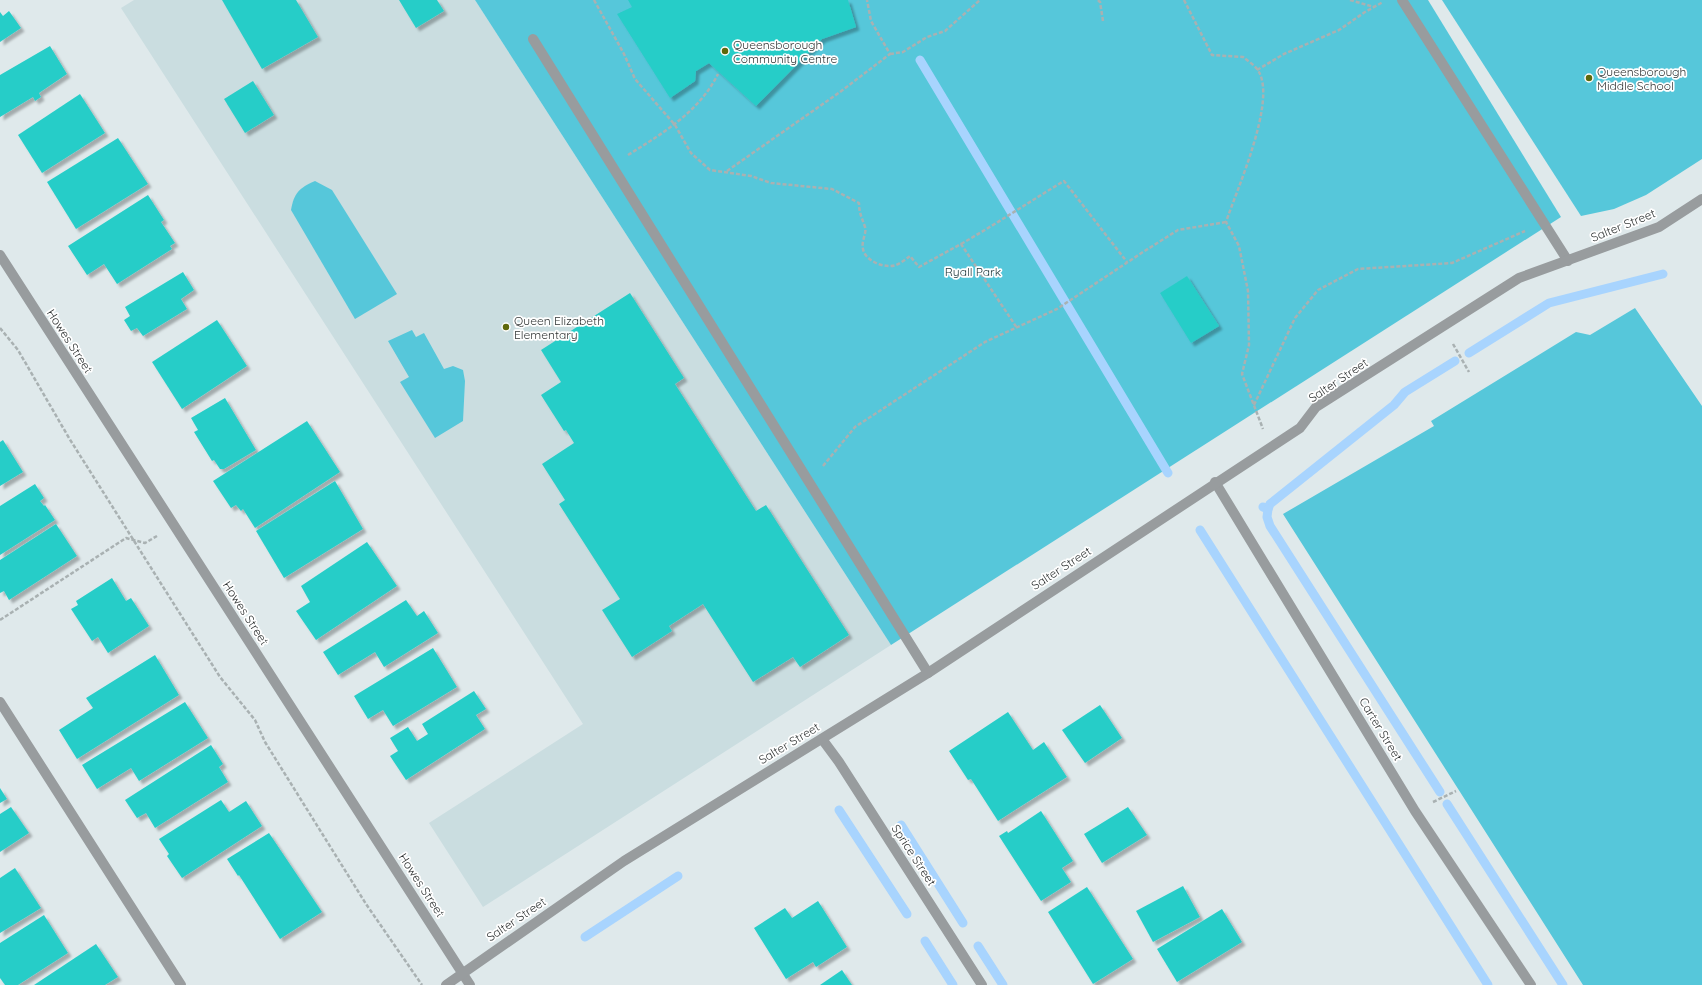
<svg xmlns="http://www.w3.org/2000/svg" width="1702" height="985" font-family="Quicksand,sans-serif">
	<defs>
		<filter id="shadow"><feDropShadow dx="3.5" dy="3.5" stdDeviation="1" flood-color="#0004"/></filter>
	</defs>
	<rect width="100%" height="100%" fill="#dfe9eb"/>
	<!-- built -->
	<polygon fill="#cadde0" points="134,0 475,0 891,645 483,907 429,823 583,724 121,8"/>
	<!-- green -->
	<g fill="#56c7da">
		<polygon points="475,0 1428,0 1561,217 891,645"/>
		<polygon points="1442,0 1702,0 1702,159 1646,195 1614,209 1581,216"/>
		<path d="M315,181L332,190L397,294L355,319L291,210C294,193 299,188 315,181Z"/>
		<polygon points="1635,308 1702,406 1702,985 1583,985 1283,514 1434,426 1431,421 1576,332 1590,335"/>
		<polygon points="412,330 416,337 424,333 444,369 453,366 463,370 465,381 463,421 435,438 400,382 409,377 388,341"/>
	</g>
	<g fill="none" stroke-linecap="round" stroke-linejoin="round">
		<!-- stream -->
		<g stroke="#a8d4fe" stroke-width="9">
			<polyline points="920,60 1168,473"/>
			<polyline points="1469,353 1549,303 1663,274"/>
			<polyline points="1263,507 1268,509 1270,504 1394,405 1405,392 1455,361"/>
			<polyline points="1268,509 1267,517 1270,526 1440,792"/>
			<polyline points="1200,530 1488,985"/>
			<polyline points="1447,804 1563,985"/>
			<polyline points="839,810 907,914"/>
			<polyline points="901,825 963,923"/>
			<polyline points="585,937 678,876"/>
			<polyline points="925,941 953,985"/>
			<polyline points="978,946 1003,985"/>
		</g>
	</g>
	<!-- building -->
	<g fill="#28cdc8" filter="url(#shadow)">
		<polygon points="222,0 296,0 318,37 262,69"/>
		<polygon points="399,0 437,0 444,11 416,28"/>
		<polygon points="628,0 848,0 856,27 822,39 756,106 709,63 696,71 695,81 670,98 617,14 632,7"/>
		<polygon points="9,11 21,28 0,42 0,12 3,16"/>
		<polygon points="50,46 67,74 39,93 41,97 35,101 33,97 0,117 0,75"/>
		<polygon points="253,81 274,115 245,133 224,99"/>
		<polygon points="80,94 105,133 42,173 18,135"/>
		<polygon points="118,138 148,184 76,229 47,182"/>
		<polygon points="148,195 164,220 161,222 175,243 170,246 172,249 117,284 104,264 87,275 68,246"/>
		<polygon points="183,272 194,290 181,299 187,309 143,336 137,328 131,331 124,320 130,316 125,307"/>
		<polygon points="1187,276 1219,326 1191,343 1160,293"/>
		<polygon points="630,293 684,378 675,384 756,511 766,505 849,635 800,667 793,657 753,682 703,604 669,626 672,631 632,657 602,610 620,599 559,504 565,500 542,464 574,443 566,430 564,431 541,395 561,382 541,350"/>
		<polygon points="217,320 247,366 182,409 152,362"/>
		<polygon points="225,398 256,450 224,469 220,469 214,460 212,461 194,432 198,430 191,418"/>
		<polygon points="307,421 340,472 255,528 243,509 241,511 236,505 231,508 213,481"/>
		<polygon points="3,440 23,472 0,486 0,442"/>
		<polygon points="335,481 363,529 284,578 256,531"/>
		<polygon points="35,484 44,498 40,501 44,506 45,505 55,520 0,555 0,506"/>
		<polygon points="56,524 77,556 9,600 4,591 0,593 0,560"/>
		<polygon points="367,542 397,586 316,640 296,611 310,602 301,586"/>
		<polygon points="112,578 126,601 131,598 149,626 108,653 98,637 92,641 71,609 78,605 76,601"/>
		<polygon points="406,600 417,616 424,611 438,633 384,667 375,652 338,675 323,652"/>
		<polygon points="433,648 457,687 393,726 383,710 368,719 354,696"/>
		<polygon points="155,655 179,695 77,759 59,730 93,708 86,698"/>
		<polygon points="474,691 486,709 476,715 485,729 406,780 390,756 398,751 390,738 408,727 417,741 428,734 422,724"/>
		<polygon points="185,702 208,738 139,781 131,768 97,789 82,765"/>
		<polygon points="1100,705 1122,738 1085,763 1062,730"/>
		<polygon points="1008,712 1033,750 1044,742 1067,777 998,821 971,779 968,780 949,751"/>
		<polygon points="211,745 223,764 219,767 228,782 155,828 146,813 137,818 125,800"/>
		<polygon points="0,788 7,799 0,803"/>
		<polygon points="221,800 229,812 246,801 262,826 182,878 167,856 169,854 159,839"/>
		<polygon points="11,807 29,833 0,852 0,814"/>
		<polygon points="1128,807 1147,835 1102,863 1084,834"/>
		<polygon points="1041,811 1073,861 1062,868 1071,882 1041,901 999,836 1007,831 1008,833"/>
		<polygon points="269,833 322,912 280,939 239,875 238,876 227,859"/>
		<polygon points="15,868 41,908 0,933 0,878"/>
		<polygon points="1183,886 1200,917 1153,942 1136,911"/>
		<polygon points="1087,887 1133,959 1093,984 1048,912"/>
		<polygon points="818,901 847,947 816,967 813,962 786,979 754,928 785,908 792,918"/>
		<polygon points="1222,909 1242,942 1177,982 1157,949"/>
		<polygon points="44,915 68,953 18,985 5,985 0,978 0,943"/>
		<polygon points="96,944 118,977 105,985 34,985"/>
		<polygon points="842,970 852,985 820,985"/>
	</g>
	<g fill="none" stroke-linecap="round" stroke-linejoin="round">
		<!-- path -->
		<g stroke="#a9b1b2" stroke-width="2.5" stroke-dasharray="4 2" stroke-linecap="butt">
			<path d="M594,0L624,54L635,79L675,125L691,153L710,170L751,176L771,183L832,189L859,203C859,213 862,218 865,227C867,233 861,241 863,249C865,261 885,269 896,265C901,263 906,259 910,256L919,267L961,244L1017,328"/>
			<polyline points="1098,0 1100,2 1103,21"/>
			<path d="M1184,0L1212,55L1243,57C1248,61 1256,66 1259,72C1276,103 1237,189 1226,222L1239,246L1248,291L1249,345L1242,374L1263,429"/>
			<polyline points="1350,0 1374,7"/>
			<polyline points="890,54 903,52 927,37 945,31 980,0"/>
			<polyline points="1257,70 1284,54 1339,30 1365,12 1383,2"/>
			<path d="M628,155C663,133 699,112 718,74"/>
			<polyline points="727,171 840,92 890,54 871,21 867,0"/>
			<path d="M961,244C996,224 1029,202 1064,181L1127,262"/>
			<polyline points="0,328 18,350 69,438 220,677 255,720 265,742 366,904 422,985"/>
			<polyline points="1453,344 1469,372"/>
			<polyline points="1254,405 1295,318 1318,290 1358,269 1452,263 1525,231"/>
			<polyline points="823,466 855,427 985,342 1057,309 1143,252 1178,230 1226,222"/>
			<polyline points="0,620 126,538 145,543 157,536"/>
			<polyline points="1433,802 1456,791"/>
		</g>
		<!-- service -->
		<g stroke="#989c9e" stroke-width="10">
			<polyline points="1402,0 1568,261"/>
			<polyline points="533,39 928,673"/>
			<polyline points="0,702 181,985"/>
		</g>
		<!-- minor -->
		<g stroke="#989c9e" stroke-width="10">
			<polyline points="0,255 470,985"/>
			<polyline points="1215,482 1415,811 1531,985"/>
			<polyline points="822,739 839,762 982,985"/>
			<polyline points="446,985 624,861 928,673 1300,428 1316,407 1519,278 1659,227 1702,199"/>
		</g>
	</g>
	<!-- markers -->
	<g fill="#5e680b" stroke="#fff" stroke-width="1.5">
		<circle cx="725" cy="51" r="4"/>
		<circle cx="1589" cy="78" r="4"/>
		<circle cx="506" cy="327" r="4"/>
	</g>
	<g text-anchor="middle" dominant-baseline="central" stroke-width="3.5" stroke-linejoin="round" paint-order="stroke">
		<!-- poi labels -->
		<g font-size="12" fill="#303434" stroke="#fff" text-anchor="start">
			<text x="733" y="44">Queensborough<tspan x="733" dy="14">Community Centre</tspan></text>
			<text x="1597" y="71">Queensborough<tspan x="1597" dy="14">Middle School</tspan></text>
			<text x="514" y="320">Queen Elizabeth<tspan x="514" dy="14">Elementary</tspan></text>
		</g>
		<!-- street labels -->
		<g font-size="12" fill="#303434" stroke="#fff">
			<text transform="translate(1623 225) rotate(-22)">Salter Street</text>
			<text transform="translate(70 341) rotate(57)">Howes Street</text>
			<text transform="translate(1338 380) rotate(-34)">Salter Street</text>
			<text transform="translate(1061 568) rotate(-33)">Salter Street</text>
			<text transform="translate(246 613) rotate(57)">Howes Street</text>
			<text transform="translate(1381 729) rotate(59)">Carter Street</text>
			<text transform="translate(789 743) rotate(-31)">Salter Street</text>
			<text transform="translate(914 855) rotate(57)">Sprice Street</text>
			<text transform="translate(422 885) rotate(57)">Howes Street</text>
			<text transform="translate(516 919) rotate(-34)">Salter Street</text>
		</g>
		<!-- park labels -->
		<g font-size="12" fill="#223b3f" stroke="#fff">
			<text x="973" y="271">Ryall Park</text>
		</g>
	</g>
</svg>
